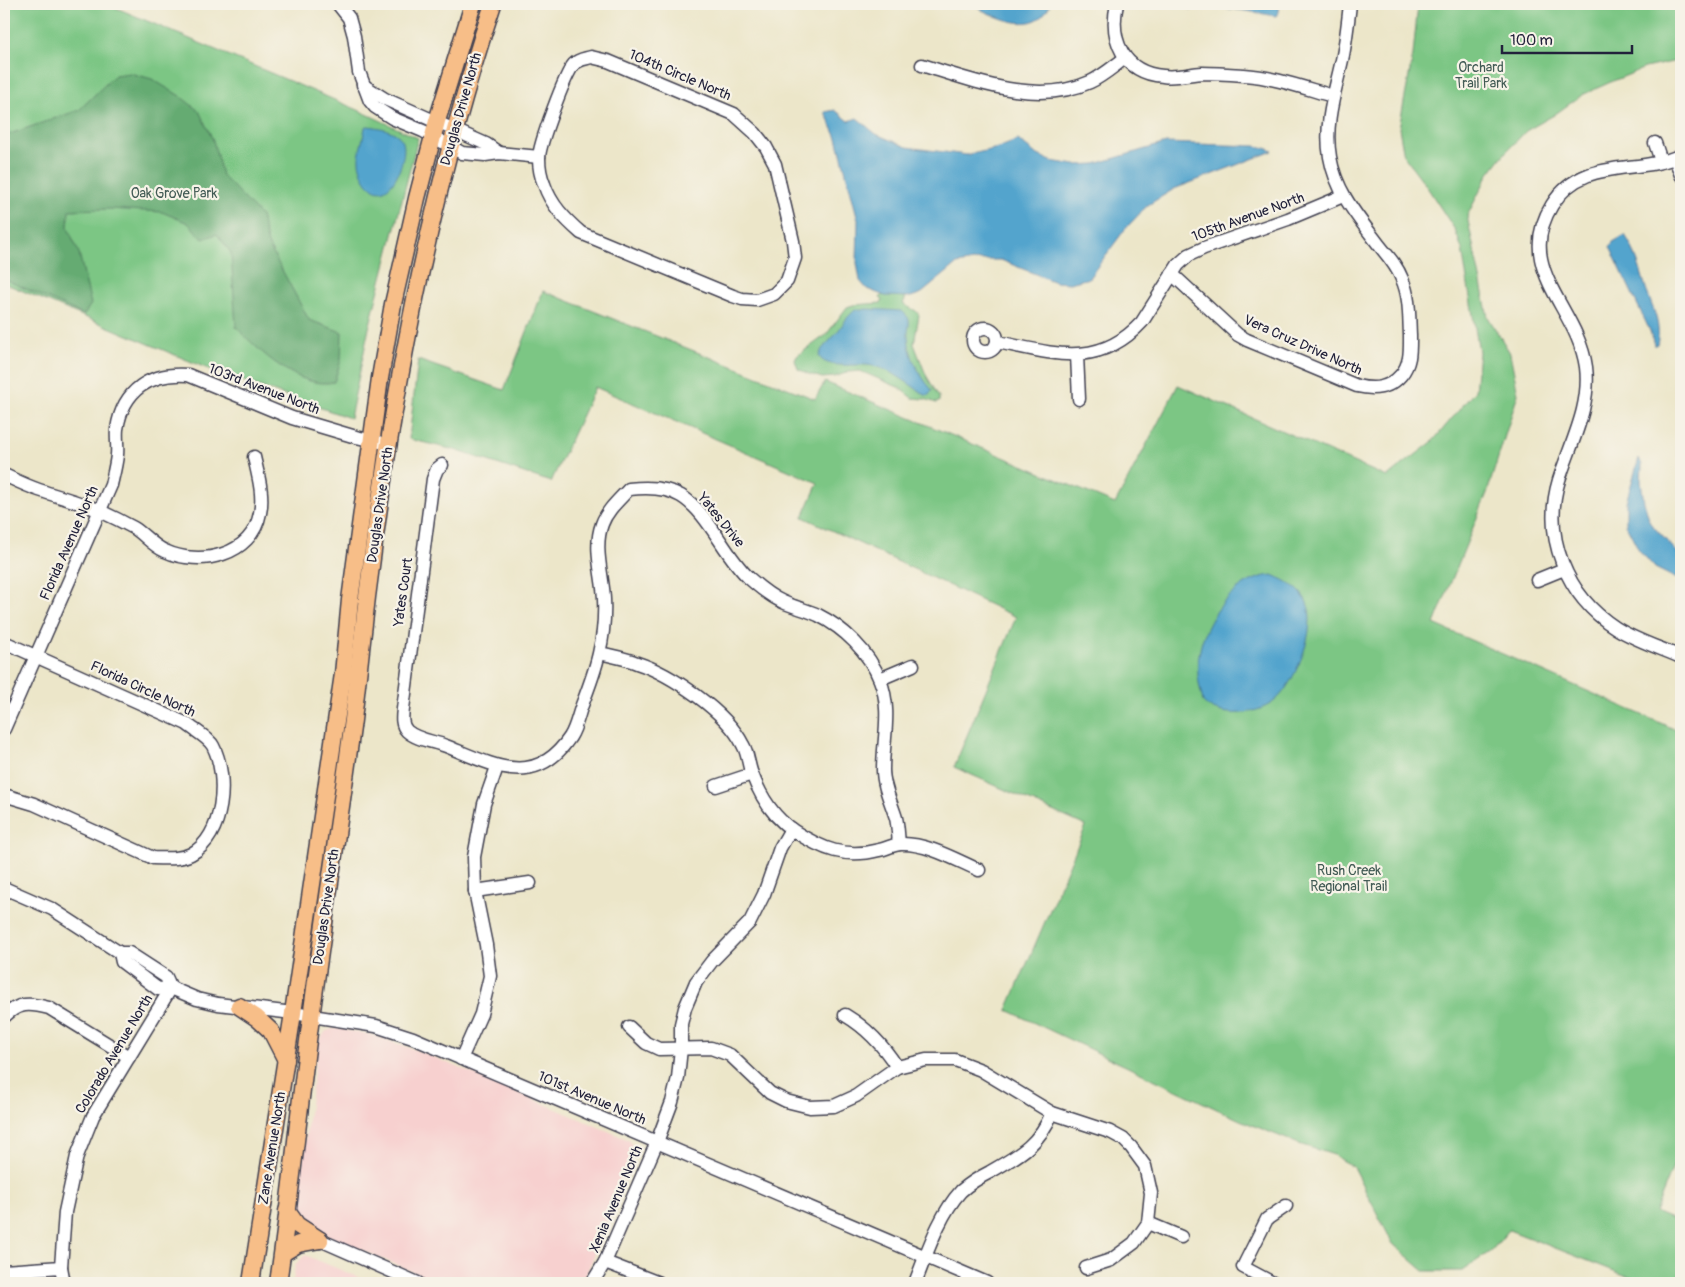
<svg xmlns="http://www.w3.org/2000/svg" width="1685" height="1287" font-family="Pangolin,sans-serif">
	<rect width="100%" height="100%" fill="#f7f3e8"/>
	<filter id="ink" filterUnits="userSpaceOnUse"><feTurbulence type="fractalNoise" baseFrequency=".02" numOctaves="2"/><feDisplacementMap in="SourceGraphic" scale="10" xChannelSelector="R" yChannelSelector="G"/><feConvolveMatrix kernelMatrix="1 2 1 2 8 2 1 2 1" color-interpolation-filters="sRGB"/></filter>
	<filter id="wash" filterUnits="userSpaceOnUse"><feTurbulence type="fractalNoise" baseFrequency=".0096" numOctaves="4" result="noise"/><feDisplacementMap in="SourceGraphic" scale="20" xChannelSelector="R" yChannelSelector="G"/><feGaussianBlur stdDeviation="1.12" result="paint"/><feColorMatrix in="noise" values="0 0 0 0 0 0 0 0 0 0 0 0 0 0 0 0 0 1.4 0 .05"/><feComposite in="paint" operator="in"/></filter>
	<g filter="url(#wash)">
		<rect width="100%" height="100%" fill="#ece6c9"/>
		<!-- built -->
		<g fill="#f7d0cf">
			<polygon points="335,1028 372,1035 422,1052 629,1140 634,1149 633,1156 621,1193 588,1270 581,1283 439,1283 305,1226 296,1213 318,1042 326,1031"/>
			<polygon points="305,1255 372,1283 293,1283 295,1265"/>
		</g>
		<!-- green -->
		<g fill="#7cc684" stroke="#4f7460">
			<polygon points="4,4 107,4 356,109 418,138 369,328 350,418 206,368 4,283"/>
			<polygon points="1418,4 1681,4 1681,60 1645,68 1613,81 1582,95 1554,115 1526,131 1504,154 1488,175 1467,216 1488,317 1510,353 1518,394 1487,493 1434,624 1681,732 1681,1147 1655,1212 1681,1223 1681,1283 1645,1283 1509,1230 1491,1251 1462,1271 1424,1271 1393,1244 1353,1167 1334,1155 1299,1144 1240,1120 1007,1010 1086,826 954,767 1016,617 803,517 818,483 595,387 551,482 455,450 409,439 418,360 504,390 543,291 815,399 825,382 1115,504 1178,385 1387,477 1432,442 1475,391 1479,352 1462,249 1455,230 1425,184 1404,156 1399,128 1413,55"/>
			<polygon points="882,295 906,297 903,304 916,311 919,315 914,344 926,375 939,397 939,402 936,403 925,399 912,398 898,387 860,371 849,372 834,377 822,378 809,374 798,369 795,360 797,356 826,335 847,307 853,305 881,303 883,300 880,298"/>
		</g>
		<!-- forest -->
		<path fill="#65ab72" stroke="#446656" d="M130,73L152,79L180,96L199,111L213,140L222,175L261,216L268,244L309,320L342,332L341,360L334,382C299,390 258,350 236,327L231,253L217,234L203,239L188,223L162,212L110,209L69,210L68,228L79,253L91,304L84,315L4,279V136L79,110L115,75Z"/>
		<!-- water -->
		<g fill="#52a4cd" stroke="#3a6384">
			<path d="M970,4H1050C1036,39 993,16 970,4Z"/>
			<path d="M1184,4H1280L1279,12L1276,16C1252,12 1228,7 1203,8C1196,8 1191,11 1184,7Z"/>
			<polygon points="835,110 849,121 857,118 876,134 907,147 929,150 967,155 998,148 1018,140 1036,154 1051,161 1075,165 1095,164 1166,143 1256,146 1266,148 1273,151 1174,189 1148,205 1126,228 1089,278 1070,283 1055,282 1001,260 979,260 957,264 922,293 911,297 885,296 867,289 860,281 857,263 858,220 837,138 825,112"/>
			<path d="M367,126C378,127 396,130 402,140C410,153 391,207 370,186C364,181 360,170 359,162C358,153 364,137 365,127Z"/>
			<path d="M1625,235C1636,252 1639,266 1645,285C1651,307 1662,321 1657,345H1654L1650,331L1610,247L1613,242Z"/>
			<path d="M868,309L902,311C905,314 908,316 909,320C910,325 907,331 908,336C909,356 919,375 932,390L929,395H925C909,384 887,366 866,365C853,364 825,369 819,356L822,349L836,334L847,318L855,310Z"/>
			<polygon points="1639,458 1642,465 1641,481 1644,502 1650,523 1681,556 1681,581 1655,568 1639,550 1626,525 1626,502"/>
			<path d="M1272,575C1286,581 1301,588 1307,603C1318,627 1296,680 1278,698C1261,715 1221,720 1203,702C1201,691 1197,679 1198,667C1198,628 1230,579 1272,575Z"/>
		</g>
	</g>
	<g filter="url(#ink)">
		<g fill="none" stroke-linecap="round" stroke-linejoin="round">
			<!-- minor casing -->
			<g stroke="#403f50" stroke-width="15">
				<g id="minor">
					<polyline points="338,4 349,18 354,36 359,72 370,101 375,107 392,118 423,131 462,153 485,155 499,153 539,157"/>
					<path d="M1117,4C1109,39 1123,73 1163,76C1176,78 1189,74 1202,73C1215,73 1230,74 1244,75C1274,77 1304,88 1333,96"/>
					<path d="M591,57L608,61L734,114L755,133L766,147L775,164L793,241L795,258L787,281L774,294L757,300L742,299L733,296L581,233C565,219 551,205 544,184C541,177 539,166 539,158C539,145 565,74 574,64C579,59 585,59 591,57Z"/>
					<path d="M922,65C974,81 1037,106 1090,82C1103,76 1114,66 1125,58"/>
					<polyline points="363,85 385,99 486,144 499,153"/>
					<polyline points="1655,143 1661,161"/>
					<path d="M1681,155C1638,176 1583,155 1552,205C1513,268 1578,308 1586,367C1591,407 1571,442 1559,480C1542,536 1566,596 1616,628C1635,640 1660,648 1681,657"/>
					<polyline points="1675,158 1681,175"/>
					<path d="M1172,274L1238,335L1247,340L1357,386C1374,390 1389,389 1401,375C1411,363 1410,350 1410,335C1409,316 1410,297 1402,279C1397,266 1388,256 1379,245C1358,217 1336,192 1330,157C1324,124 1335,92 1342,60C1346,42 1348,22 1350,4"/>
					<circle cx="985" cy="340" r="12"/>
					<path d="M997,342C1052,353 1098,370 1142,322L1178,265L1189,255L1204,248L1288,219L1343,196"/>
					<polyline points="1077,355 1079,399"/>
					<path d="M442,465L437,469L433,479L403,709C402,717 401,725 407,731C417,740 433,741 446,746C491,764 535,790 570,737C576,728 578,716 582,705C596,669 606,639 604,599C603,575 593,548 602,524C607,510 619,500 629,489C646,487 666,487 681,496C709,513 724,555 749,578C759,587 770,596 783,602C794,607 807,610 818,615C844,628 869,652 880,680C892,710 883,739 883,770C883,786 891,802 896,818C898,826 898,835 899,844"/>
					<path d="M4,475C15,480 27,486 39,490C59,497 80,502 100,511C111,516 123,522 134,528C145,535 153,546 165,551C200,567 252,556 260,513C264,495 258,475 254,457"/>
					<polyline points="1537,580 1564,569"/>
					<path d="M4,642L187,724C194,730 209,738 213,746C229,777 224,837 191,854C179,860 165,858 153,858L34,804L4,795"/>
					<path d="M600,653C612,656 625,658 637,663C671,674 727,712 743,745C748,753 748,764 752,774C760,795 774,818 794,831C822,849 845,859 879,850C886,849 894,844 901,844C927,843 956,860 979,870"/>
					<polyline points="880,679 913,665"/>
					<path d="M4,729L111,485C113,476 116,465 117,455C118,446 116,438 117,429C123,390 150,372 188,375L292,418L356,437L379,442"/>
					<polyline points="716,786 752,774"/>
					<polyline points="4,888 52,909 120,953 129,953 166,977 171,988"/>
					<polyline points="475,891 530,883"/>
					<polyline points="120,953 122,962 158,989 171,988 197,999 218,1004 293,1013 376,1026 413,1038 987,1283"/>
					<path d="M845,1015C867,1028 883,1045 897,1067"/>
					<path d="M4,1017C18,1002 30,1003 49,1008L129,1057"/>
					<polyline points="629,1027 646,1043 659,1049 711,1048 730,1055 770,1093 786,1101 810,1107 834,1106 856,1096 897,1067 926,1060 955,1060 981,1070 1052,1113 1110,1132 1123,1139 1131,1147 1145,1166 1151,1193 1148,1223 1134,1243 1111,1260 1086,1268"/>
					<polyline points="461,1059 481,1014 490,976 486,945 475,891 474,857 484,804 497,767"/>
					<polyline points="1148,1223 1181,1237"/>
					<polyline points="320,1240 418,1283"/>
					<polyline points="605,1262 659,1283"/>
					<polyline points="4,1271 61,1267"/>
					<polyline points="64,1283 61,1267 65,1212 77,1156 93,1116 171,988"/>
					<polyline points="592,1283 605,1262 657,1142 672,1102 678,1078 681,1048 681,1024 685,1008 696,982 712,961 750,922 764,894 780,848 791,829"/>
					<path d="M915,1283C927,1253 939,1215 961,1191C969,1184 980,1177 990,1172C1019,1155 1038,1146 1052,1113"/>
					<polyline points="1273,1283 1243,1267 1267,1219 1286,1206"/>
				</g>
			</g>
			<!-- major casing -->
			<g stroke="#403f50" stroke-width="19">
				<g id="major">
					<polyline points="239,1006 257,1018 271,1031 286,1060"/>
					<polyline points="287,1211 297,1225 320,1240"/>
					<polyline points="283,1253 298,1244 320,1240"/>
					<polyline points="251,1283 293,1013 343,674 350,600 380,378 393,304 417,198 437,121 473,4"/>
					<path d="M278,1283C291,1195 299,1106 311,1018C324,918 340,819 353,720C358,679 362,638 367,597C392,396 429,196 493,4"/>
				</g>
			</g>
			<!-- minor -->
			<use href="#minor" stroke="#fff" stroke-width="12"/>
			<!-- major -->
			<use href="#major" stroke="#f7be88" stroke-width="16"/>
		</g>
	</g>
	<g text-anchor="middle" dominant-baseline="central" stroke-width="4.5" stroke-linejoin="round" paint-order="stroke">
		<!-- park labels -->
		<g font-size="14" fill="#425b55" stroke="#f7f3e8">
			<text x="1481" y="67">Orchard<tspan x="1481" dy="16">Trail Park</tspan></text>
			<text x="174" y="193">Oak Grove Park</text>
			<text x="1349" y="870">Rush Creek<tspan x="1349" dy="16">Regional Trail</tspan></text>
		</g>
		<!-- street labels -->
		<g font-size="14" fill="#22223b" stroke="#f7f3e8">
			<text transform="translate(680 75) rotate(23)">104th Circle North</text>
			<text transform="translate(461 109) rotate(-74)">Douglas Drive North</text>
			<text transform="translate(1248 217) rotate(-20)">105th Avenue North</text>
			<text transform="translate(1303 345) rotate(24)">Vera Cruz Drive North</text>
			<text transform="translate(264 389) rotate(21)">103rd Avenue North</text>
			<text transform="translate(380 505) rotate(-82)">Douglas Drive North</text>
			<text transform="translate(721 520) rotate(51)">Yates Drive</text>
			<text transform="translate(69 543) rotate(-66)">Florida Avenue North</text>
			<text transform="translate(403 592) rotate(-82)">Yates Court</text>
			<text transform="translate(143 689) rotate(25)">Florida Circle North</text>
			<text transform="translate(326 907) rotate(-82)">Douglas Drive North</text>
			<text transform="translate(114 1054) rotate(-59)">Colorado Avenue North</text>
			<text transform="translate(592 1098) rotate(23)">101st Avenue North</text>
			<text transform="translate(272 1148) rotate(-81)">Zane Avenue North</text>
			<text transform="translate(616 1199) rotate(-67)">Xenia Avenue North</text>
		</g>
	</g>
	<!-- margin -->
	<rect width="1685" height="1287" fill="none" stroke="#f7f3e8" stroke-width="20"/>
	<!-- scale -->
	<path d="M1502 45v8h130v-8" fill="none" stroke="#22223b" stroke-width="2.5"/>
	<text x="1510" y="45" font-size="15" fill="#22223b" stroke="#f7f3e8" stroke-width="4" paint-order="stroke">100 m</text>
</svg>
